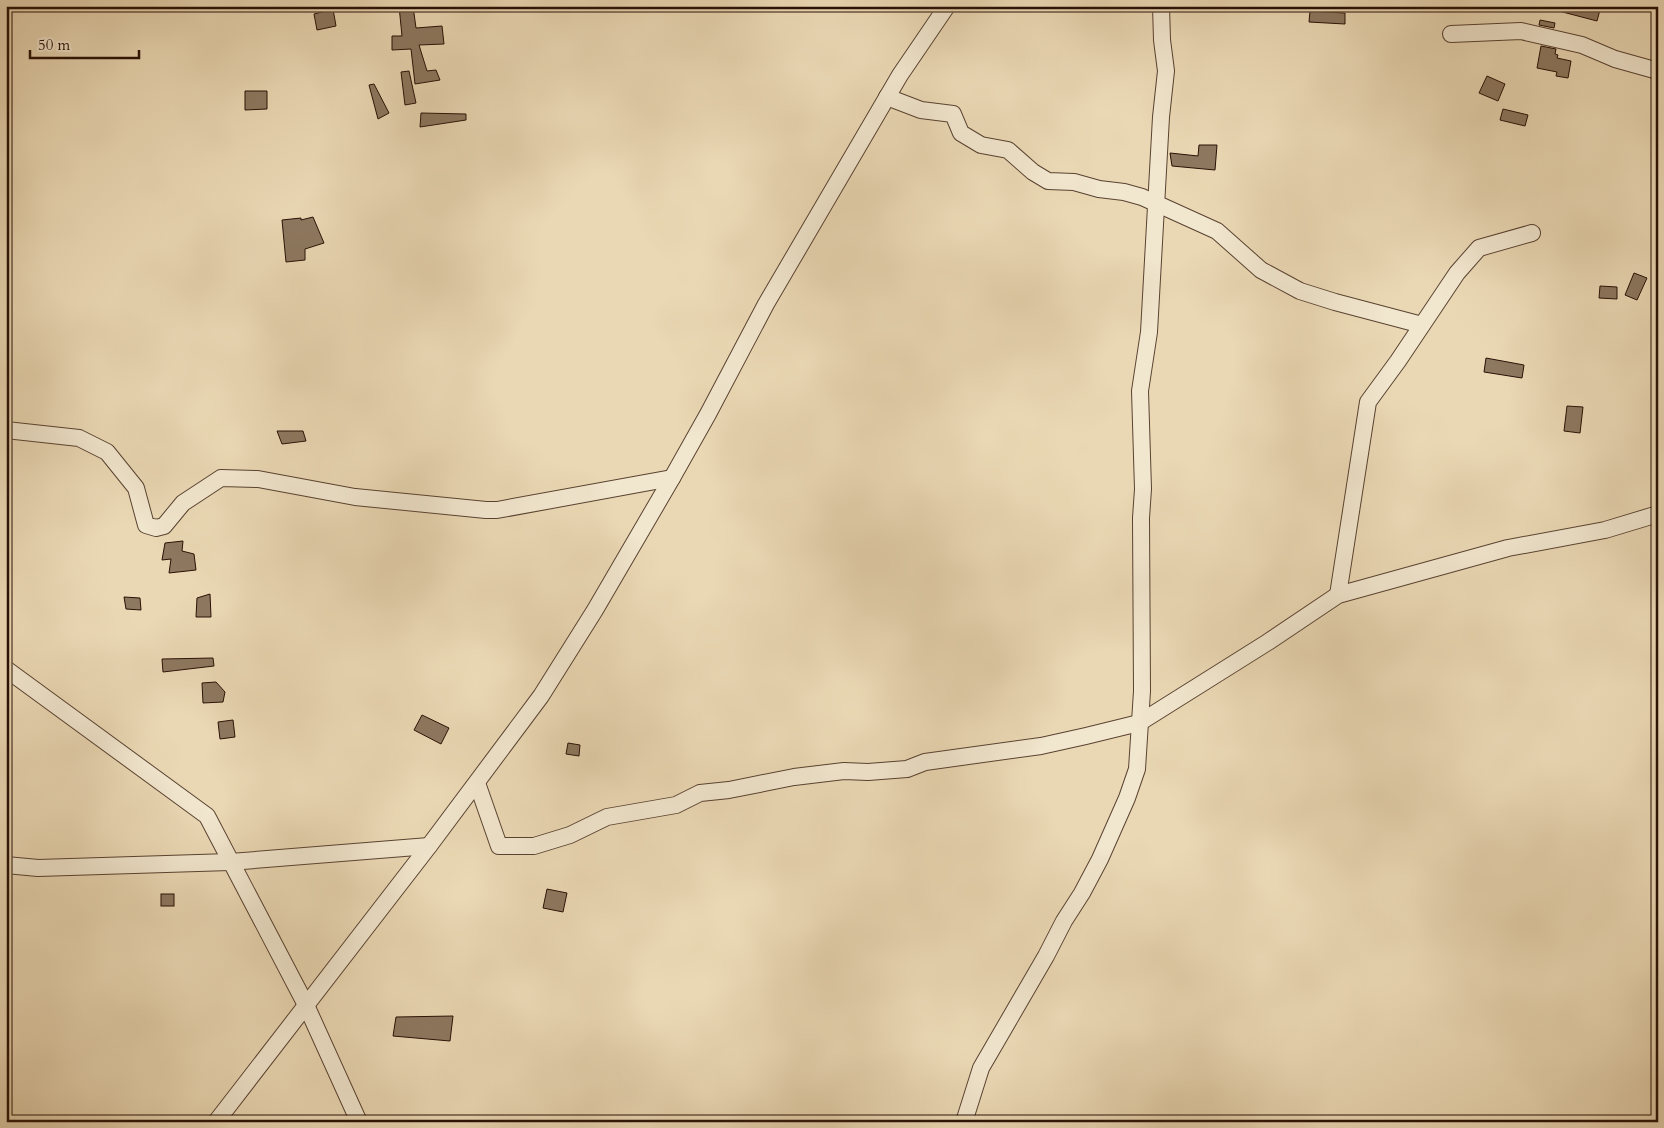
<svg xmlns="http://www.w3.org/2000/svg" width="1664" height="1128" font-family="Cardo,serif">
	<rect width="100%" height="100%" fill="#ead8b4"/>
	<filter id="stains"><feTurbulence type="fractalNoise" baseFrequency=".004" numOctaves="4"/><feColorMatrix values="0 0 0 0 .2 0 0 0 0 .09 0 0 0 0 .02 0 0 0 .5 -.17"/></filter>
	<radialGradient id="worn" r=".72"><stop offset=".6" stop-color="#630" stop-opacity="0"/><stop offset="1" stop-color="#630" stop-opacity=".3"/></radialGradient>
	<!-- building -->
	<g fill="#8d7860" stroke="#291005">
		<polygon points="399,6 413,6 416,28 442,26 444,44 419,45 427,71 436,70 440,80 415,84 411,49 392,50 392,36 402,36"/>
		<polygon points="1555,6 1601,6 1597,21 1555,10"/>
		<polygon points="333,9 336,26 317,30 314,14"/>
		<polygon points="1310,11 1345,13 1345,24 1309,22"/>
		<polygon points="1540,20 1555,23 1554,28 1539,25"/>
		<polygon points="1541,46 1556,49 1555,54 1558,55 1557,58 1571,61 1568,78 1556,76 1557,72 1537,68"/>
		<polygon points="409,71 416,103 405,105 401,72"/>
		<polygon points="1487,76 1505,84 1498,101 1479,93"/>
		<polygon points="374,84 389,113 378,119 369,85"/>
		<polygon points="245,91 267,91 267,109 245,110"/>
		<polygon points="1503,109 1528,115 1525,126 1500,120"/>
		<polygon points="421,113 466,114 466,120 420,127"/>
		<polygon points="1199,145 1217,145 1215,170 1172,166 1170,153 1198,156"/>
		<polygon points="313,217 324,243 305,249 305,260 286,262 282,220 301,218 301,220"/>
		<polygon points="1634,273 1647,278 1637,300 1625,295"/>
		<polygon points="1600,286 1617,287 1617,299 1599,298"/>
		<polygon points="1486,358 1524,365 1522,378 1484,372"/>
		<polygon points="1567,406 1583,407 1580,433 1564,431"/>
		<polygon points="277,431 303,431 306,441 282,444"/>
		<polygon points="183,541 182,551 194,554 196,570 169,573 171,559 162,560 165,543"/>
		<polygon points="210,594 211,617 196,617 197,598"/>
		<polygon points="124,597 140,598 141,610 126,609"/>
		<polygon points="213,658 214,666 163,672 162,659"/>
		<polygon points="216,682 225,692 223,702 203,703 202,683"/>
		<polygon points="422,715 449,728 441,744 414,730"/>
		<polygon points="233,720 235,737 220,739 218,722"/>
		<polygon points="568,743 580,745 579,756 566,754"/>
		<polygon points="547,889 567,893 563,912 543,908"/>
		<rect x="161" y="894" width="13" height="12"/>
		<polygon points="453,1016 450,1041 393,1036 396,1017"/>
	</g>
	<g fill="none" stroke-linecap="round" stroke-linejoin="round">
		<!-- street casing -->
		<g stroke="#594231" stroke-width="18">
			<g id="street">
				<polyline points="1451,34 1521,31 1582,45 1615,59 1658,71"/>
				<polyline points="887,97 921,110 953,114 961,133 981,145 1008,150 1033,172 1048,181 1074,182 1099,189 1124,192 1142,197 1217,231 1261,270 1300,291 1335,302 1422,325"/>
				<polyline points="6,430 79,438 107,452 136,488 146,525 156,528 164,526 183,503 221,478 258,479 355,497 486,510 497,510 672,478"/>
				<polyline points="1338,595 1368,402 1398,361 1457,273 1479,248 1532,233"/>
				<polyline points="6,669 207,816 306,1005 359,1122"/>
				<polyline points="477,783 499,846 534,846 570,835 607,817 676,805 700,793 729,790 794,777 844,771 868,772 907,769 925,762 1041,746 1086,736 1139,723 1268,642 1338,595 1508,548 1605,530 1658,514"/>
				<polyline points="6,865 38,868 230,862 429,846"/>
				<polyline points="216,1122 429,846 541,696 595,610 672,478 708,414 766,304 900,75 947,6"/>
				<polyline points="964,1122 981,1068 1046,956 1064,921 1082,893 1100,859 1127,798 1137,769 1142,691 1141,518 1143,489 1140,391 1149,332 1161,117 1166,71 1162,40 1161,6"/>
			</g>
		</g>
		<!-- street -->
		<use href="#street" stroke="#f1e6ce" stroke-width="16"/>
	</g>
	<!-- margin -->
	<rect width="1664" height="1128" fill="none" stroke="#ead8b4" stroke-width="25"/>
	<rect x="8" y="8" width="1649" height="1113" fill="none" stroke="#291005" stroke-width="2.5"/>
	<rect x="12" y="12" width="1639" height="1103" fill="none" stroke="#291005"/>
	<!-- scale -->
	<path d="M30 50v8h109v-8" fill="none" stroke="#291005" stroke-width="2.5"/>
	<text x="38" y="50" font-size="15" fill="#291005" stroke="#f1e6ce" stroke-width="4" paint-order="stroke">50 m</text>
	<rect width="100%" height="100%" filter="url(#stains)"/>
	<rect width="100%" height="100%" fill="url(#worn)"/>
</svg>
